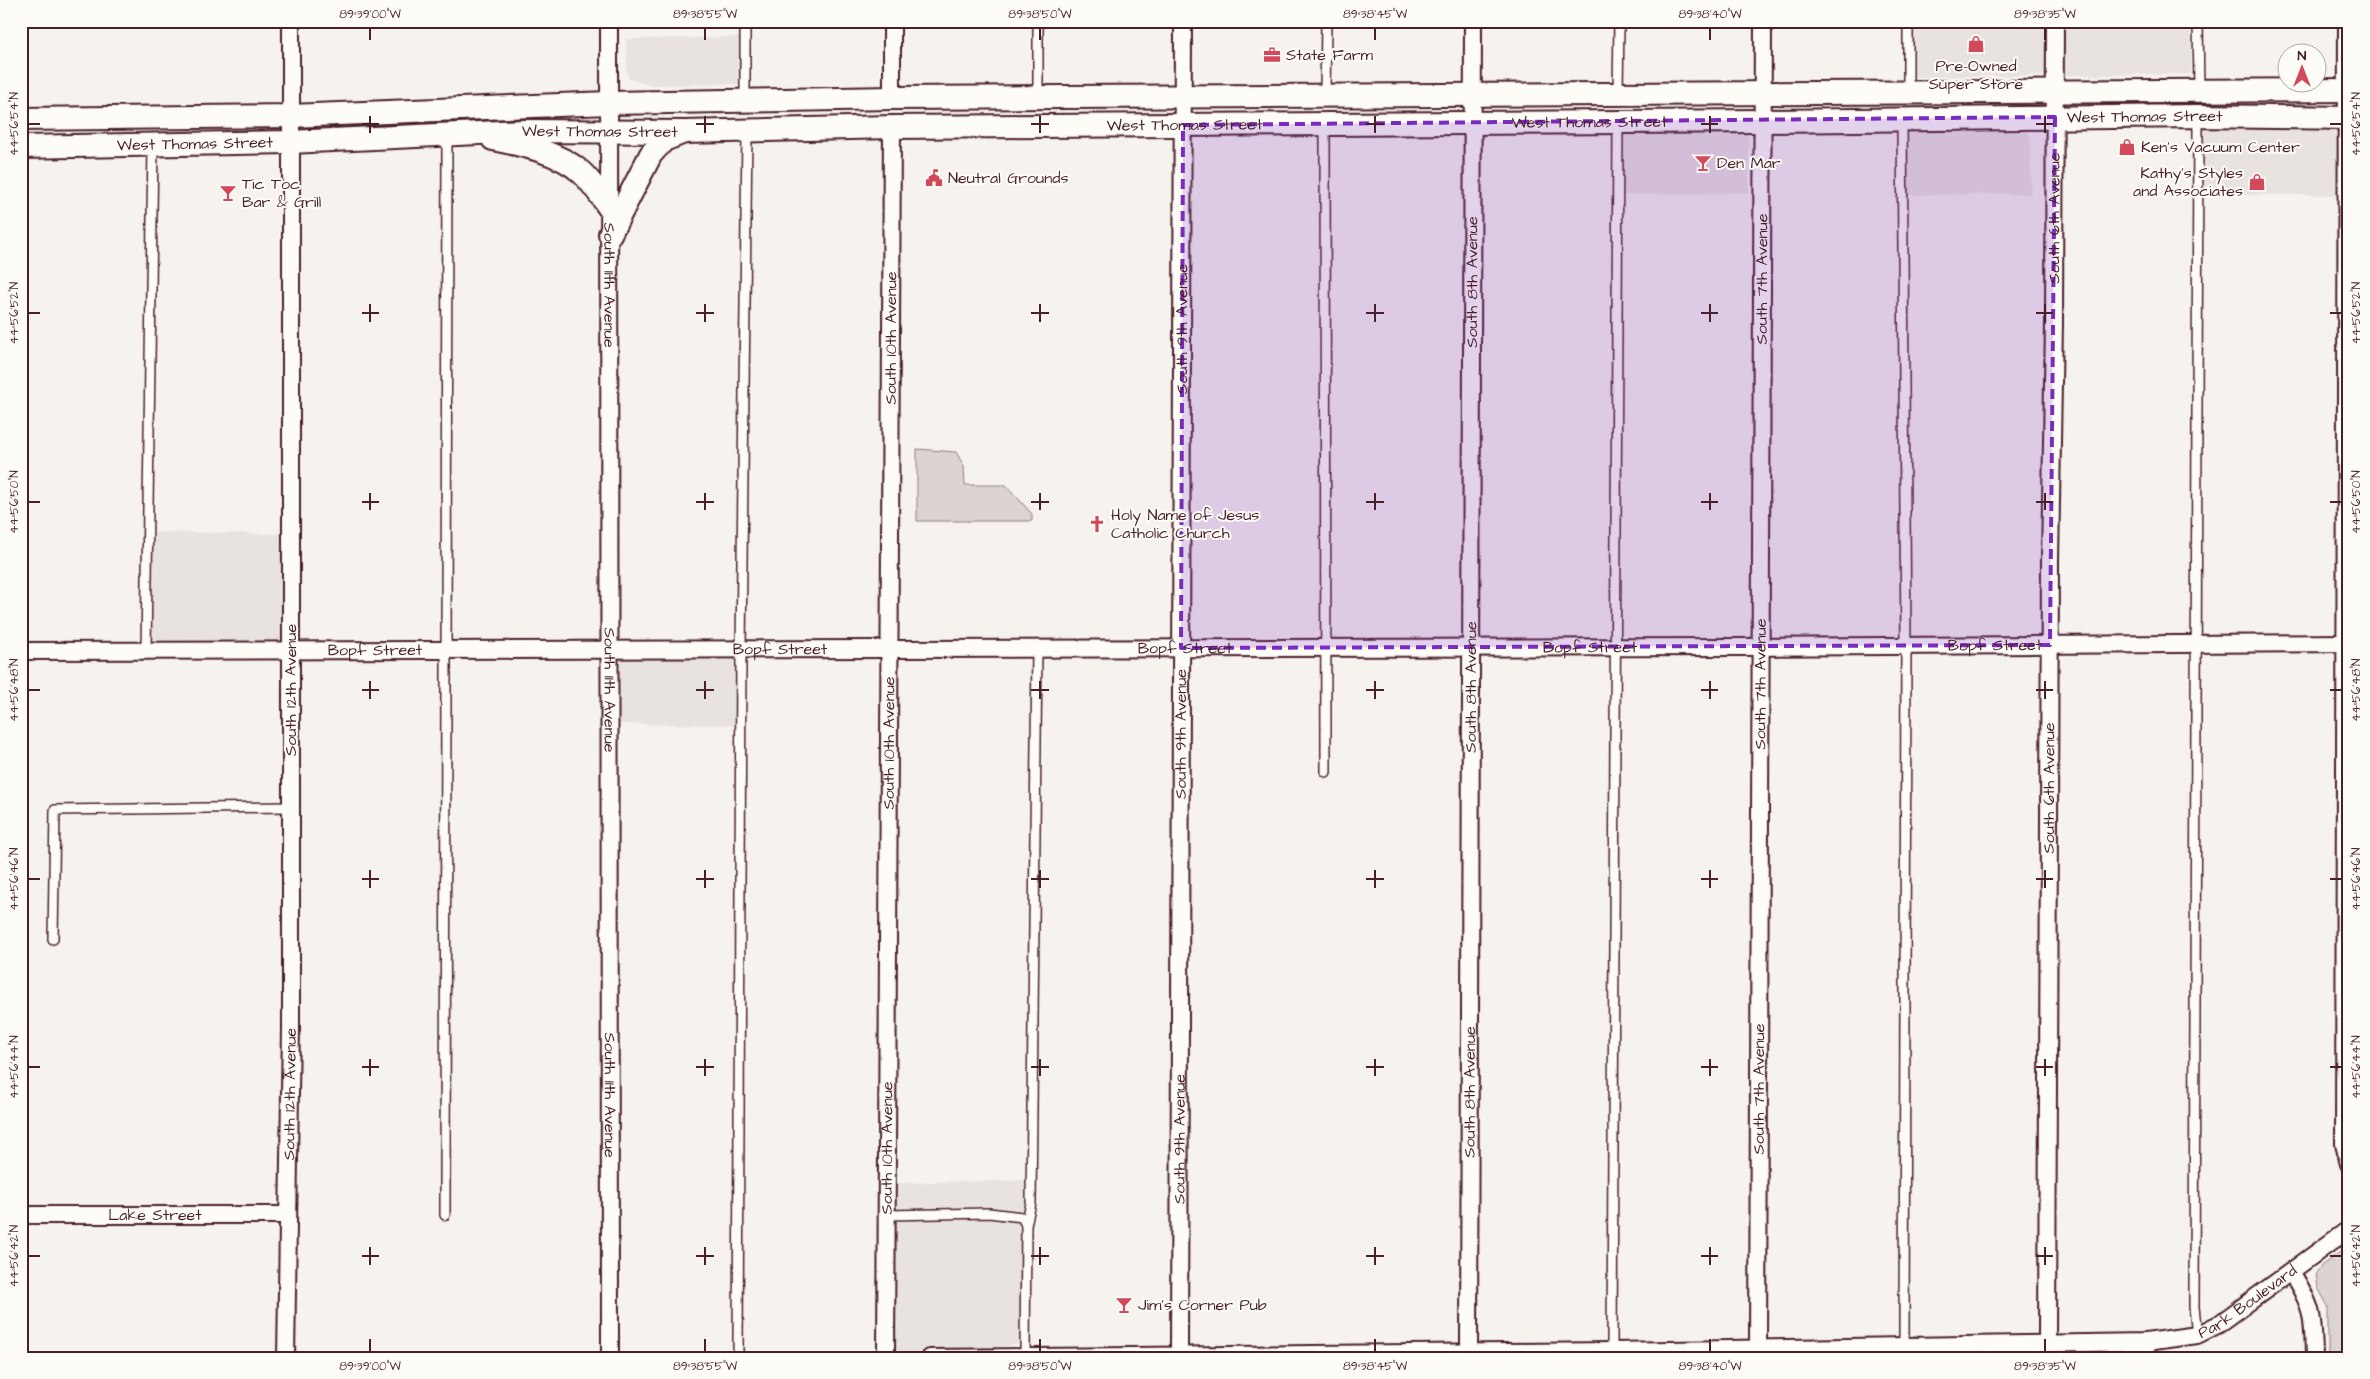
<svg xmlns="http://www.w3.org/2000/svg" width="2370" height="1379" font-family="'Architects Daughter',sans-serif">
	<rect width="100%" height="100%" fill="#f6f3ef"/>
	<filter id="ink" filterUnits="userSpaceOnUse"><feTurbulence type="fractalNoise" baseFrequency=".02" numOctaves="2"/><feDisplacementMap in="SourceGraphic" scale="10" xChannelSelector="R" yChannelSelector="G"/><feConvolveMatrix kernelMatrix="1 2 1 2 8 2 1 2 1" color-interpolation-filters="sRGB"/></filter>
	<g filter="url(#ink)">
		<!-- built -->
		<g fill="#e9e3e0">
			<polygon points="1911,21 2191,21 2191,74 1911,77"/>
			<polygon points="740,37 739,84 649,85 629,79 627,71 626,39"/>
			<polygon points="2349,126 2349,195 2203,195 2203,127"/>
			<polygon points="2024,128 2031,138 2031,194 1907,195 1907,130"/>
			<polygon points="1744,131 1748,136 1749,144 1749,193 1621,195 1622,132"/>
			<polygon points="148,532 291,534 291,651 146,651"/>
			<polygon points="610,650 741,650 741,725 610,724"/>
			<polygon points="1030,1180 1028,1213 1030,1343 891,1358 887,1183"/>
		</g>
		<!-- green -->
		<g fill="#dcd4d2" stroke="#937a7e">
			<polygon points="917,449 956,452 964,466 965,485 1006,485 1032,514 1032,521 917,521"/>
			<polygon points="2349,1246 2349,1358 2328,1358 2328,1306 2318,1288 2316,1273 2322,1265"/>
		</g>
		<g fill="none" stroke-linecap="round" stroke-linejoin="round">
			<!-- service casing -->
			<g stroke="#4a1f2b" stroke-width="12">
				<g id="service">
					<polyline points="1038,21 1038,97"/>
					<polyline points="1908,21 1908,91"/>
					<polyline points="2198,21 2199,90"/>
					<polyline points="1618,94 1619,21"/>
					<polyline points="1325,96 1326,21"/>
					<polyline points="745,102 745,21"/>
					<polyline points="1902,120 1906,646 1904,1346"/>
					<polyline points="1325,125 1326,772"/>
					<polyline points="146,651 153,145"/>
					<polyline points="53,939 55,810 291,807"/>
					<polyline points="445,1215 447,135"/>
					<polyline points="887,1215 989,1213 1022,1217 1026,1225 1025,1357"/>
					<polyline points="1026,1225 1031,1203 1037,649"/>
					<polyline points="2197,1335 2194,1307 2198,116"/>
					<polyline points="1612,1351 1618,121"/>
					<polyline points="738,1358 741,650 747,131"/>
				</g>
			</g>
			<!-- minor casing -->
			<g stroke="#4a1f2b" stroke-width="20">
				<g id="minor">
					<path id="s1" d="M609,21L610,1358"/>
					<polyline points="2347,21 2344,1144 2349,1164"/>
					<polyline points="892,98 892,21"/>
					<path id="s2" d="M21,651L1737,647L2349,643"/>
					<path id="s3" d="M21,1215H288"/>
					<path d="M2291,1272C2314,1308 2313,1317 2314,1358"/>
					<path id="s4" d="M2047,1344L2050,561L2054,323L2055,21"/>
					<path id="s5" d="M1758,1348L1763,21"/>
					<path id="s6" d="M1469,1352L1473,21"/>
					<path id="s7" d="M1179,1355L1183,21"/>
					<path id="s8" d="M286,1358L291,1027V21"/>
					<path id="s9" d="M886,1358L892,127"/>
					<path id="s10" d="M930,1358L1612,1351L2146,1342L2197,1335L2219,1324L2349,1229"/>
					<polyline points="2145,1358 2146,1342"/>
				</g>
			</g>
			<!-- secondary casing -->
			<g stroke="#4a1f2b" stroke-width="26">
				<g id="secondary">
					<polyline points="21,119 290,116 609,103 892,98 2349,90"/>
					<path d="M493,139C522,145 559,152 581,172C592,182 601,196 610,209"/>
					<path id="s11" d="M21,147L290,142L523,131L685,132L892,127L1763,121L2198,116L2349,118"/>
					<polyline points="610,234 651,154 664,140 682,133"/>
				</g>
			</g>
			<!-- service -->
			<use href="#service" stroke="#fdfcf7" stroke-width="9"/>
			<!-- minor -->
			<use href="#minor" stroke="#fdfcf7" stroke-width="16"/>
			<!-- secondary -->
			<use href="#secondary" stroke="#fdfcf7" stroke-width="22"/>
		</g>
	</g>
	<!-- marked area -->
	<path fill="#7b2cbf" fill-opacity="0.2" stroke="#7b2cbf" stroke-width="4" stroke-dasharray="10 6" stroke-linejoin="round" d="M2055,117L2050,645L1181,648L1183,125Z"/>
	<!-- ticks -->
	<path fill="none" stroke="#4a1f2b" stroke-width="2" d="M370,28V40M705,28V40M1040,28V40M1375,28V40M1710,28V40M2045,28V40M370,116V133M705,116V133M1040,116V133M1375,116V133M1710,116V133M2045,116V133M28,124H40M362,124H379M696,124H714M1031,124H1049M1366,124H1384M1701,124H1718M2036,124H2053M2330,124H2342M370,304V322M705,304V322M1040,304V322M1375,304V322M1710,304V322M2045,304V322M28,313H40M362,313H379M696,313H714M1031,313H1049M1366,313H1384M1701,313H1718M2036,313H2053M2330,313H2342M370,493V510M705,493V510M1040,493V510M1375,493V510M1710,493V510M2045,493V510M28,502H40M362,502H379M696,502H714M1031,502H1049M1366,502H1384M1701,502H1718M2036,502H2053M2330,502H2342M370,681V699M705,681V699M1040,681V699M1375,681V699M1710,681V699M2045,681V699M28,690H40M362,690H379M696,690H714M1031,690H1049M1366,690H1384M1701,690H1718M2036,690H2053M2330,690H2342M370,870V888M705,870V888M1040,870V888M1375,870V888M1710,870V888M2045,870V888M28,879H40M362,879H379M696,879H714M1031,879H1049M1366,879H1384M1701,879H1718M2036,879H2053M2330,879H2342M370,1059V1076M705,1059V1076M1040,1059V1076M1375,1059V1076M1710,1059V1076M2045,1059V1076M28,1067H40M362,1067H379M696,1067H714M1031,1067H1049M1366,1067H1384M1701,1067H1718M2036,1067H2053M2330,1067H2342M370,1247V1265M705,1247V1265M1040,1247V1265M1375,1247V1265M1710,1247V1265M2045,1247V1265M28,1256H40M362,1256H379M696,1256H714M1031,1256H1049M1366,1256H1384M1701,1256H1718M2036,1256H2053M2330,1256H2342M370,1339V1352M705,1339V1352M1040,1339V1352M1375,1339V1352M1710,1339V1352M2045,1339V1352"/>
	<!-- icons -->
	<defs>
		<g id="shop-bare" transform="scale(1.35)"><path d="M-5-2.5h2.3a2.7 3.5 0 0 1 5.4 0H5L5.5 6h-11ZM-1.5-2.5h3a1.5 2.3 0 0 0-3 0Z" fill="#d1495b" stroke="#fdfcf7" stroke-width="2.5" paint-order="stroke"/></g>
		<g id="office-bare" transform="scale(1.35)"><path d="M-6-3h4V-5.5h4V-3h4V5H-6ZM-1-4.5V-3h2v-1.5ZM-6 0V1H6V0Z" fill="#d1495b" stroke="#fdfcf7" stroke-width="2.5" paint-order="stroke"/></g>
		<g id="bar-bare" transform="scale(1.35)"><path d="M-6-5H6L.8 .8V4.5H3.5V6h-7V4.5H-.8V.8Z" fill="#d1495b" stroke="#fdfcf7" stroke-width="2.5" paint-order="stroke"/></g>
		<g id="civic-bare" transform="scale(1.35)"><path d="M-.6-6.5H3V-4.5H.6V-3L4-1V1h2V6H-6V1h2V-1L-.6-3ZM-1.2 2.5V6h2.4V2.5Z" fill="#d1495b" stroke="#fdfcf7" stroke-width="2.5" paint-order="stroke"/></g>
		<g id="church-bare" transform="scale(1.35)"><path d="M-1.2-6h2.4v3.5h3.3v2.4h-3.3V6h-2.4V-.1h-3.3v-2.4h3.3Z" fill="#d1495b" stroke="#fdfcf7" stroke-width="2.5" paint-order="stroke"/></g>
	</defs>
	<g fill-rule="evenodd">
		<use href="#shop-bare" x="1976" y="44"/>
		<use href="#office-bare" x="1272" y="55"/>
		<use href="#shop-bare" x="2127" y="147"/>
		<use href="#bar-bare" x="1703" y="163"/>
		<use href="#civic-bare" x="934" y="178"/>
		<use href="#shop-bare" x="2257" y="182"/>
		<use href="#bar-bare" x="228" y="193"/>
		<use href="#church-bare" x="1097" y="524"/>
		<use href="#bar-bare" x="1124" y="1305"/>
	</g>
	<g text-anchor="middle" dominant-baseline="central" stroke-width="4" stroke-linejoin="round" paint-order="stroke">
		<!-- poi labels -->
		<g font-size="16" fill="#4a1f2b" stroke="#fdfcf7" text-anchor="start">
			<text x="1286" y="55">State Farm</text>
			<text x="1976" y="66" text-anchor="middle">Pre-Owned<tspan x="1976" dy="18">Super Store</tspan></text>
			<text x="2141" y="147">Ken's Vacuum Center</text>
			<text x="1717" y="163">Den Mar</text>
			<text x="2243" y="173" text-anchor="end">Kathy's Styles<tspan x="2243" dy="18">and Associates</tspan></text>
			<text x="948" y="178">Neutral Grounds</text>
			<text x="242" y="184">Tic Toc<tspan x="242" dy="18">Bar &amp; Grill</tspan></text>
			<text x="1111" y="515">Holy Name of Jesus<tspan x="1111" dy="18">Catholic Church</tspan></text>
			<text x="1138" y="1305">Jim's Corner Pub</text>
		</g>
		<!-- street labels -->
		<g font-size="16" fill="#4a1f2b" stroke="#fdfcf7">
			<text stroke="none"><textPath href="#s11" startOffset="2124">West Thomas Street</textPath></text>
			<text stroke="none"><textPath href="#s11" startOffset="1569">West Thomas Street</textPath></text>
			<text stroke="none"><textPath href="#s11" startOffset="1164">West Thomas Street</textPath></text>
			<text stroke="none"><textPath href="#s11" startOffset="579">West Thomas Street</textPath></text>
			<text stroke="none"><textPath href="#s11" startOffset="174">West Thomas Street</textPath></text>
			<text stroke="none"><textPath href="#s4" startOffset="1126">South 6th Avenue</textPath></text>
			<text stroke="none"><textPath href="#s5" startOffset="1069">South 7th Avenue</textPath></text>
			<text stroke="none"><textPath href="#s6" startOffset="1070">South 8th Avenue</textPath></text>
			<text stroke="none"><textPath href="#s1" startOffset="264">South 11th Avenue</textPath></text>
			<text stroke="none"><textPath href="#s7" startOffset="1026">South 9th Avenue</textPath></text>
			<text stroke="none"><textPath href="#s9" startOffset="1020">South 10th Avenue</textPath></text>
			<text stroke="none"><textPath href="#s2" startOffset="1974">Bopf Street</textPath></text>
			<text stroke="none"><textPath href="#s2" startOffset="1569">Bopf Street</textPath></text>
			<text stroke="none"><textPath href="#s2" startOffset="1164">Bopf Street</textPath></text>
			<text stroke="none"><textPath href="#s2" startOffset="759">Bopf Street</textPath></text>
			<text stroke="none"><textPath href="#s2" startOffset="354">Bopf Street</textPath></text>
			<text stroke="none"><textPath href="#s5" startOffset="664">South 7th Avenue</textPath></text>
			<text stroke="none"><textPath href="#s6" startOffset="665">South 8th Avenue</textPath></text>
			<text stroke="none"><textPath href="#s1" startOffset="669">South 11th Avenue</textPath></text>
			<text transform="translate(291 690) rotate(-90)">South 12th Avenue</text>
			<text stroke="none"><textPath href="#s7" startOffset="621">South 9th Avenue</textPath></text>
			<text stroke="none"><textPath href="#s9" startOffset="615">South 10th Avenue</textPath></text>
			<text stroke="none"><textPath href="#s4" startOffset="556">South 6th Avenue</textPath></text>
			<text stroke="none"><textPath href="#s5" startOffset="259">South 7th Avenue</textPath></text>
			<text stroke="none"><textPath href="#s6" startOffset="260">South 8th Avenue</textPath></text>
			<text stroke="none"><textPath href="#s1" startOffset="1074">South 11th Avenue</textPath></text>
			<text stroke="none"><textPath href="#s8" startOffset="264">South 12th Avenue</textPath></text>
			<text stroke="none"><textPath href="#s7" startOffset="216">South 9th Avenue</textPath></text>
			<text stroke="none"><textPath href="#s9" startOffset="210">South 10th Avenue</textPath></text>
			<text stroke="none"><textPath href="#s3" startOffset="134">Lake Street</textPath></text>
			<text stroke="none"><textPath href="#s10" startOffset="1328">Park Boulevard</textPath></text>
		</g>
	</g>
	<!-- margin -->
	<rect width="2370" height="1379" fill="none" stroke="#fdfcf7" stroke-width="55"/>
	<!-- north arrow -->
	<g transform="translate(2302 68)"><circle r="24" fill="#fdfcf7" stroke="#b5a4a5"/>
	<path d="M0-4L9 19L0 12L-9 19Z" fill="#d1495b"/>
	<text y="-8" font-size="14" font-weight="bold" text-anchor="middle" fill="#4a1f2b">N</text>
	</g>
	<rect x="28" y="28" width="2314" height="1324" fill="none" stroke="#4a1f2b" stroke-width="2"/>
	<g font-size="12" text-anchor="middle" fill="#4a1f2b">
		<text x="370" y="18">89°39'00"W</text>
		<text x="705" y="18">89°38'55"W</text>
		<text x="1040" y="18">89°38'50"W</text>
		<text x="1375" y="18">89°38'45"W</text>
		<text x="1710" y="18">89°38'40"W</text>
		<text x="2045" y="18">89°38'35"W</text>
		<text transform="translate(14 124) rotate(-90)" y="4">44°56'54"N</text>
		<text transform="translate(2356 124) rotate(-90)" y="4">44°56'54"N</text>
		<text transform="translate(14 313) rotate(-90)" y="4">44°56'52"N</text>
		<text transform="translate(2356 313) rotate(-90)" y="4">44°56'52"N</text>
		<text transform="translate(14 502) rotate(-90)" y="4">44°56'50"N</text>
		<text transform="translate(2356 502) rotate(-90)" y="4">44°56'50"N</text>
		<text transform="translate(14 690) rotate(-90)" y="4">44°56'48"N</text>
		<text transform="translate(2356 690) rotate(-90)" y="4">44°56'48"N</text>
		<text transform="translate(14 879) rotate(-90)" y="4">44°56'46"N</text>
		<text transform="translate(2356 879) rotate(-90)" y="4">44°56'46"N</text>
		<text transform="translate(14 1067) rotate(-90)" y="4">44°56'44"N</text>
		<text transform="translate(2356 1067) rotate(-90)" y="4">44°56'44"N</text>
		<text transform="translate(14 1256) rotate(-90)" y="4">44°56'42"N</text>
		<text transform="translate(2356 1256) rotate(-90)" y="4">44°56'42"N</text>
		<text x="370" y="1370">89°39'00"W</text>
		<text x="705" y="1370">89°38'55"W</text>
		<text x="1040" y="1370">89°38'50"W</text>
		<text x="1375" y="1370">89°38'45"W</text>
		<text x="1710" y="1370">89°38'40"W</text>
		<text x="2045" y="1370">89°38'35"W</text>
	</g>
</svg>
